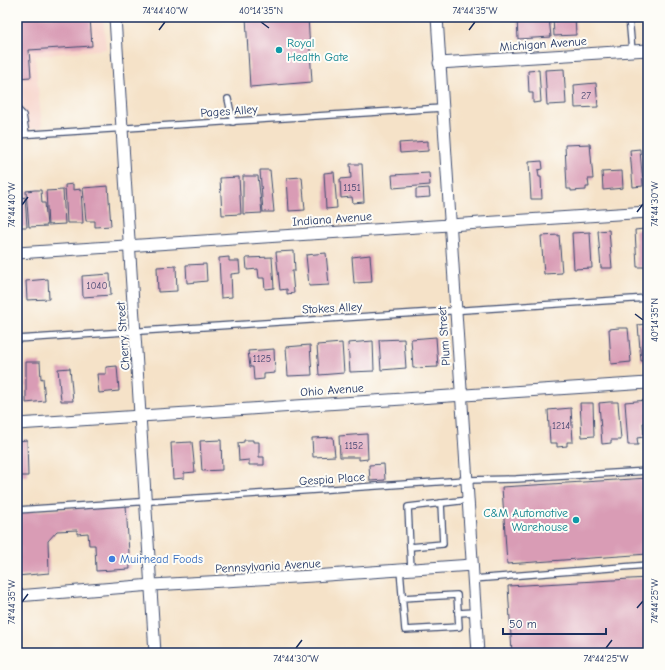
<svg xmlns="http://www.w3.org/2000/svg" width="665" height="670" font-family="'Comic Neue',sans-serif">
	<rect width="100%" height="100%" fill="#fdfcf7"/>
	<filter id="ink" filterUnits="userSpaceOnUse"><feTurbulence type="fractalNoise" baseFrequency=".025" numOctaves="2"/><feDisplacementMap in="SourceGraphic" scale="8" xChannelSelector="R" yChannelSelector="G"/><feConvolveMatrix kernelMatrix="1 2 1 2 8 2 1 2 1" color-interpolation-filters="sRGB"/></filter>
	<filter id="wash" filterUnits="userSpaceOnUse"><feTurbulence type="fractalNoise" baseFrequency=".012" numOctaves="4" result="noise"/><feDisplacementMap in="SourceGraphic" scale="16" xChannelSelector="R" yChannelSelector="G"/><feGaussianBlur stdDeviation="0.9" result="paint"/><feColorMatrix in="noise" values="0 0 0 0 0 0 0 0 0 0 0 0 0 0 0 0 0 1.4 0 .05"/><feComposite in="paint" operator="in"/></filter>
	<g filter="url(#wash)">
		<rect width="100%" height="100%" fill="#f5e2c8"/>
		<!-- built -->
		<polygon fill="#f7d1c8" points="17,17 103,17 106,49 35,56 42,128 17,130"/>
		<g id="blocks">
			<!-- building -->
			<g fill="#d99cb5">
				<polygon points="17,17 90,17 92,46 29,50 31,77 17,78"/>
				<polygon points="246,17 308,17 312,82 250,87"/>
				<polygon points="517,17 549,17 551,37 518,39"/>
				<polygon points="553,17 575,17 576,35 554,36"/>
				<polygon points="564,69 566,104 547,105 545,70"/>
				<polygon points="539,70 541,102 533,103 533,93 529,93 528,71"/>
				<polygon points="596,83 598,107 575,108 574,85"/>
				<polygon points="428,141 428,151 400,153 399,143"/>
				<polygon points="590,144 593,179 588,179 589,187 586,187 586,190 571,191 571,189 567,189 565,145"/>
				<polygon points="640,149 643,186 633,187 630,150"/>
				<polygon points="542,161 543,169 538,170 539,177 541,177 542,199 531,199 529,162"/>
				<polygon points="350,164 362,164 364,202 353,203 352,197 341,198 340,179 351,178"/>
				<polygon points="260,170 270,170 274,212 263,212"/>
				<polygon points="622,171 623,188 603,190 602,172"/>
				<polygon points="334,172 337,208 326,209 324,173"/>
				<polygon points="429,173 430,185 393,188 392,175"/>
				<polygon points="243,176 258,176 262,213 243,214"/>
				<polygon points="239,177 241,214 222,215 220,178"/>
				<polygon points="302,177 305,210 289,211 287,178"/>
				<polygon points="73,184 73,190 81,189 83,223 67,223 65,185"/>
				<polygon points="108,186 111,226 95,227 95,221 86,221 83,188"/>
				<polygon points="17,188 21,188 22,198 25,197 27,227 17,227"/>
				<polygon points="429,188 430,197 416,198 416,189"/>
				<polygon points="35,190 41,190 42,203 45,203 47,226 29,227 26,191"/>
				<polygon points="63,190 65,224 48,225 46,191"/>
				<polygon points="644,229 647,267 637,267 635,230"/>
				<polygon points="609,230 612,268 601,268 598,231"/>
				<polygon points="590,232 592,268 574,269 572,233"/>
				<polygon points="559,235 562,273 544,274 541,236"/>
				<polygon points="294,251 295,271 292,271 294,293 287,294 287,289 280,290 276,252"/>
				<polygon points="326,253 329,285 309,286 306,255"/>
				<polygon points="370,255 372,282 354,283 352,257"/>
				<polygon points="229,257 229,261 239,261 240,273 231,274 232,297 221,298 219,258"/>
				<polygon points="272,257 274,288 265,289 264,278 259,278 258,269 247,270 246,258"/>
				<polygon points="206,264 207,281 187,283 186,265"/>
				<polygon points="176,266 177,291 158,292 157,267"/>
				<polygon points="110,274 111,295 83,297 82,276"/>
				<polygon points="48,279 49,299 27,300 26,281"/>
				<polygon points="648,324 648,360 641,361 638,325"/>
				<polygon points="619,328 628,328 631,362 611,364 609,329"/>
				<polygon points="436,337 438,367 413,368 411,339"/>
				<polygon points="404,339 406,368 381,370 379,340"/>
				<polygon points="373,341 374,371 350,372 348,343"/>
				<polygon points="342,343 344,373 319,375 317,345"/>
				<polygon points="310,345 312,375 288,376 286,347"/>
				<polygon points="274,349 275,373 264,374 264,379 254,380 253,367 250,367 248,351"/>
				<polygon points="26,362 40,362 41,379 43,378 45,401 26,403"/>
				<polygon points="117,366 119,391 99,393 97,374 106,374 106,367"/>
				<polygon points="70,368 73,401 61,401 58,369"/>
				<polygon points="648,400 648,428 646,423 643,423 644,437 637,438 638,445 628,445 625,402"/>
				<polygon points="609,402 618,402 621,440 611,440 611,443 602,444 599,403"/>
				<polygon points="580,403 593,403 594,436 582,437"/>
				<polygon points="571,408 573,442 567,442 567,446 557,447 557,443 550,443 548,410"/>
				<polygon points="367,434 368,459 359,460 359,457 340,457 339,436"/>
				<polygon points="333,437 335,456 313,457 312,438"/>
				<polygon points="27,440 28,476 17,476 17,441"/>
				<polygon points="221,440 222,470 202,471 200,441"/>
				<polygon points="244,440 253,440 253,442 259,442 259,457 264,457 264,465 249,465 249,460 239,461 238,443 244,442"/>
				<polygon points="192,442 195,472 184,473 184,478 173,479 171,443"/>
				<polygon points="384,464 385,480 370,481 369,465"/>
				<polygon points="648,478 648,554 507,564 502,487"/>
				<polygon points="126,505 130,569 96,571 95,545 89,545 88,533 77,534 77,530 57,531 48,541 49,573 17,576 17,512"/>
				<polygon points="648,578 648,653 512,653 508,586"/>
			</g>
		</g>
	</g>
	<g filter="url(#ink)">
		<use href="#blocks" fill-opacity="0" stroke="#3c4a6e" stroke-width="1"/>
		<g fill="none" stroke-linecap="round" stroke-linejoin="round">
			<!-- service casing -->
			<g stroke="#3c4a6e" stroke-width="8">
				<g id="service">
					<polyline points="629,17 632,51"/>
					<polyline points="228,99 233,122"/>
					<polyline points="17,109 23,115 26,134"/>
					<polyline points="17,135 442,108"/>
					<polyline points="17,339 648,298"/>
					<polyline points="17,510 466,480 516,479 648,471"/>
					<polyline points="410,547 443,544 441,503"/>
					<polyline points="411,569 408,507 468,500"/>
					<polyline points="400,570 405,630 459,627 457,595 402,598"/>
					<polyline points="473,579 648,565"/>
					<polyline points="458,613 475,612"/>
				</g>
			</g>
			<!-- minor casing -->
			<g stroke="#3c4a6e" stroke-width="13">
				<g id="minor">
					<polyline points="115,17 155,653"/>
					<polyline points="437,17 478,653"/>
					<polyline points="439,63 648,50"/>
					<polyline points="17,253 648,212"/>
					<polyline points="17,424 648,383"/>
					<polyline points="17,596 152,585 313,576 472,565"/>
				</g>
			</g>
			<!-- service -->
			<use href="#service" stroke="#fff" stroke-width="5.5"/>
			<!-- minor -->
			<use href="#minor" stroke="#fff" stroke-width="11"/>
		</g>
	</g>
	<!-- ticks -->
	<path fill="none" stroke="#1b2f5e" stroke-width="1.5" d="M261,22L269,28M159,30L165,22M469,30L475,22M22,205L28,197M637,212L643,204M635,314L643,320M22,602L28,594M637,608L643,601M296,648L302,640M606,648L612,640"/>
	<!-- markers -->
	<g fill="#0f9aa8" stroke="#fdfcf7" stroke-width="1.5">
		<circle cx="279" cy="50" r="4"/>
		<circle cx="576" cy="520" r="4"/>
	</g>
	<circle fill="#3f7fe0" stroke="#fdfcf7" stroke-width="1.5" cx="112" cy="559" r="4"/>
	<g text-anchor="middle" dominant-baseline="central" stroke-width="4" stroke-linejoin="round" paint-order="stroke">
		<!-- number labels -->
		<g font-size="10" fill="#4a4a74">
			<text x="586" y="96">27</text>
			<text x="352" y="188">1151</text>
			<text x="97" y="286">1040</text>
			<text x="262" y="359">1125</text>
			<text x="561" y="426">1214</text>
			<text x="354" y="446">1152</text>
		</g>
		<!-- culture labels -->
		<g font-size="12" fill="#0d838f" stroke="#fdfcf7" text-anchor="start">
			<text x="287" y="43">Royal<tspan x="287" dy="14">Health Gate</tspan></text>
			<text x="568" y="513" text-anchor="end">C&amp;M Automotive<tspan x="568" dy="14">Warehouse</tspan></text>
		</g>
		<!-- street labels -->
		<g font-size="12" fill="#1b2f5e" stroke="#fdfcf7">
			<text transform="translate(543 44) rotate(-4)">Michigan Avenue</text>
			<text transform="translate(229 111) rotate(-4)">Pages Alley</text>
			<text transform="translate(332 219) rotate(-4)">Indiana Avenue</text>
			<text transform="translate(332 308) rotate(-3)">Stokes Alley</text>
			<text transform="translate(123 336) rotate(-94)">Cherry Street</text>
			<text transform="translate(444 336) rotate(-94)">Plum Street</text>
			<text transform="translate(332 390) rotate(-4)">Ohio Avenue</text>
			<text transform="translate(332 479) rotate(-4)">Gespia Place</text>
			<text transform="translate(268 566) rotate(-3)">Pennsylvania Avenue</text>
		</g>
		<!-- shop labels -->
		<g font-size="12" fill="#366cbe" stroke="#fdfcf7" text-anchor="start">
			<text x="120" y="559">Muirhead Foods</text>
		</g>
	</g>
	<!-- margin -->
	<rect width="665" height="670" fill="none" stroke="#fdfcf7" stroke-width="44"/>
	<!-- scale -->
	<path d="M503 628v6h103v-6" fill="none" stroke="#1b2f5e" stroke-width="2"/>
	<text x="509" y="628" font-size="12" fill="#1b2f5e" stroke="#fdfcf7" stroke-width="3" paint-order="stroke">50 m</text>
	<rect x="22" y="22" width="621" height="626" fill="none" stroke="#1b2f5e" stroke-width="1.5"/>
	<g font-size="10" text-anchor="middle" fill="#1b2f5e">
		<text x="165" y="14">74°44'40"W</text>
		<text x="261" y="14">40°14'35"N</text>
		<text x="475" y="14">74°44'35"W</text>
		<text transform="translate(654 204) rotate(-90)" y="4">74°44'30"W</text>
		<text transform="translate(11 205) rotate(-90)" y="4">74°44'40"W</text>
		<text transform="translate(654 320) rotate(-90)" y="4">40°14'35"N</text>
		<text transform="translate(654 601) rotate(-90)" y="4">74°44'25"W</text>
		<text transform="translate(11 602) rotate(-90)" y="4">74°44'35"W</text>
		<text x="296" y="662">74°44'30"W</text>
		<text x="606" y="662">74°44'25"W</text>
	</g>
</svg>
